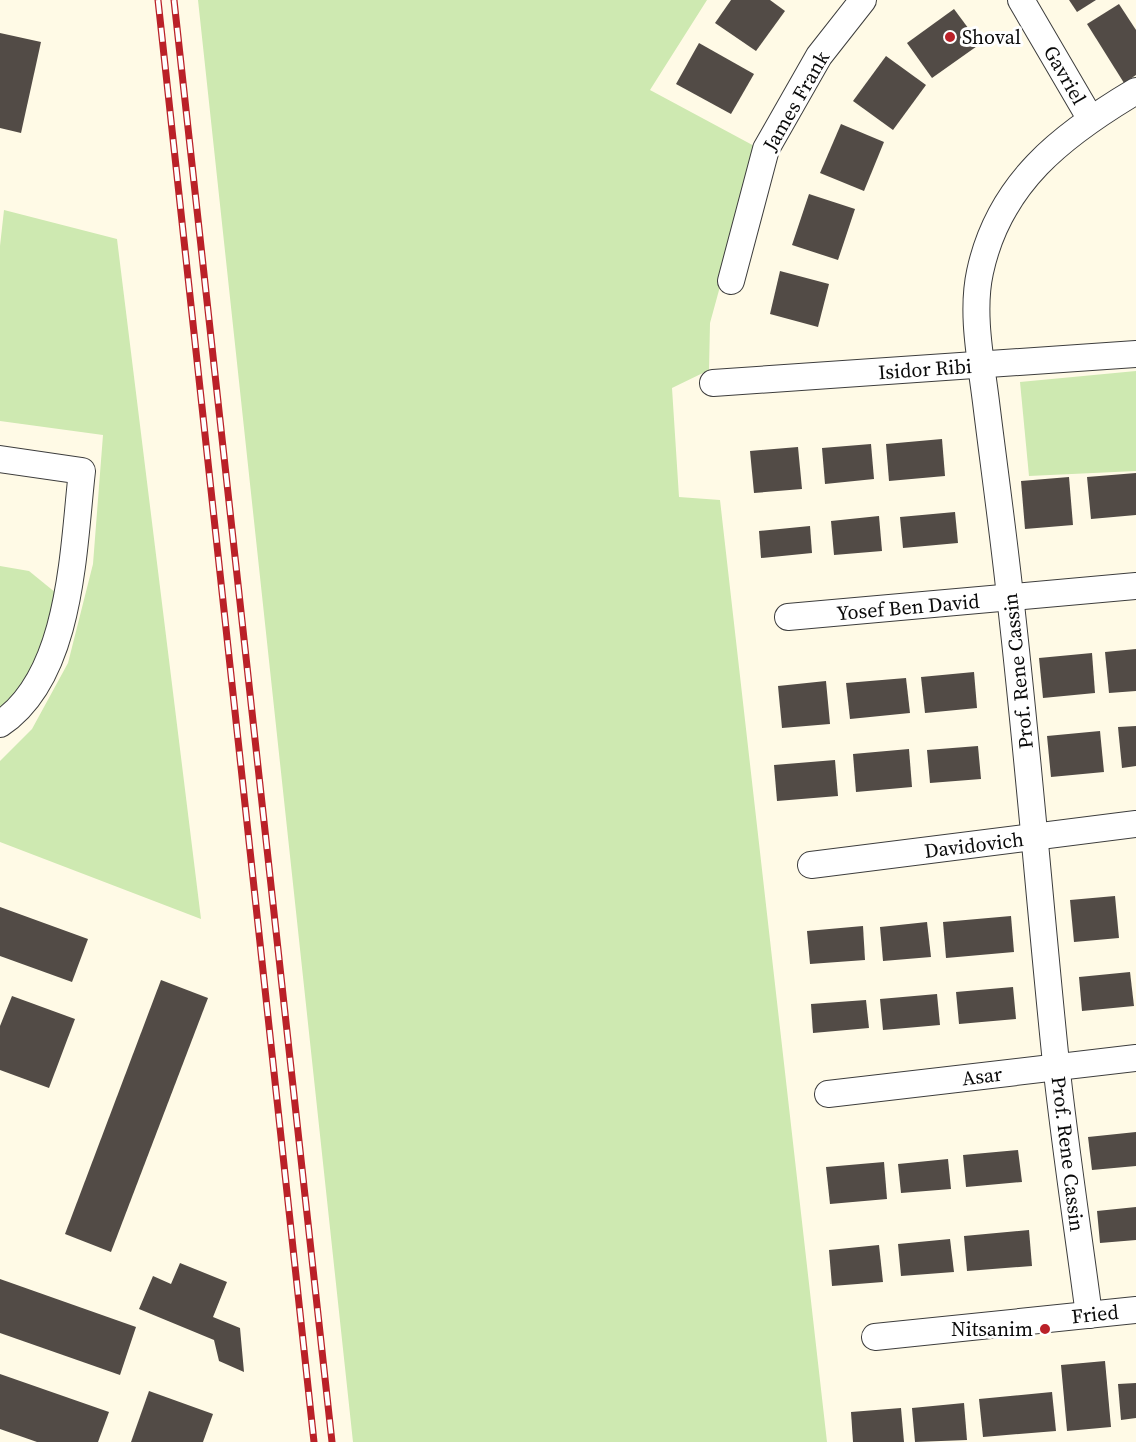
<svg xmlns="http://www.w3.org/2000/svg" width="1136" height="1442" font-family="'Source Serif 4',serif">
	<rect width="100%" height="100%" fill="#fffae6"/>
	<!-- green -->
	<g fill="#cee9b1">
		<polygon points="198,0 707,0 650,90 758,148 710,323 709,370 672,388 679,497 720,500 827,1442 353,1442"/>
		<polygon points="4,210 117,239 201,919 0,842 0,761 32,729 68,663 93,564 103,435 0,421 0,246"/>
		<polygon points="1136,371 1136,471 1029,476 1020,382"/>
		<polygon points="0,566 29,571 56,593 52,631 12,704 0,710"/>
	</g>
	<!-- building -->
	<g fill="#524b46">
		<polygon points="731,0 770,0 785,11 756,51 715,23"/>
		<polygon points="1069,0 1096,0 1077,12"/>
		<polygon points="1119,4 1136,30 1136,75 1124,83 1087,24"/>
		<polygon points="954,9 980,44 932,78 907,43"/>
		<polygon points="0,33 41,42 21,133 0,128"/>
		<polygon points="699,43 754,74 731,114 676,84"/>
		<polygon points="886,56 926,85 893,130 853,101"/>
		<polygon points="841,124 884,142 864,191 820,173"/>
		<polygon points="809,194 855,209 838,260 792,245"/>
		<polygon points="780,271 829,284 818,327 770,314"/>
		<polygon points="942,439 945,476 889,481 886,444"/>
		<polygon points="871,444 874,479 825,484 822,448"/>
		<polygon points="798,447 802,489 754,493 750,451"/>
		<polygon points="1136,473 1136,515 1091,519 1087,477"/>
		<polygon points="1069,477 1073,525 1025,529 1021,481"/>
		<polygon points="955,512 958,543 903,548 900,517"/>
		<polygon points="879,516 882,551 834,555 831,521"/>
		<polygon points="810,526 812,553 761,558 759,531"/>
		<polygon points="1136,649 1136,691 1109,693 1105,652"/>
		<polygon points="1092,653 1095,693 1043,698 1039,658"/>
		<polygon points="974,672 977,708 925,713 921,677"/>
		<polygon points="906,678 910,713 850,719 846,683"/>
		<polygon points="826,681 830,724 782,728 778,686"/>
		<polygon points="1136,726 1136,766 1122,768 1118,727"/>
		<polygon points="1100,731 1104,772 1051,777 1047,736"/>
		<polygon points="978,746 981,779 930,783 927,750"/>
		<polygon points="909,749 912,787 856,792 853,754"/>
		<polygon points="835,760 838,796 777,801 774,765"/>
		<polygon points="1115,896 1119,938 1074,942 1070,900"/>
		<polygon points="0,907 88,939 72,982 0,956"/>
		<polygon points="1011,916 1014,952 946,958 943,922"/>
		<polygon points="927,922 931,957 883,961 880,927"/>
		<polygon points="863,926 865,960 810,964 807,931"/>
		<polygon points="1130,972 1134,1006 1082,1011 1079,977"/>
		<polygon points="161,980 208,998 111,1252 65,1234"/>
		<polygon points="1013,987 1016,1019 959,1024 956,992"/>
		<polygon points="937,994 940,1025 883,1030 880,999"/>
		<polygon points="12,996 75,1019 49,1088 0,1070 0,1026"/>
		<polygon points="866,1000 869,1028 813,1033 811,1004"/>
		<polygon points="1136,1132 1136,1166 1092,1170 1088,1137"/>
		<polygon points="1018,1150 1022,1182 966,1187 963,1155"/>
		<polygon points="948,1159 951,1189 901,1193 898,1164"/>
		<polygon points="884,1162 887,1199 830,1204 826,1167"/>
		<polygon points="1136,1207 1136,1240 1100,1243 1097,1211"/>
		<polygon points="1029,1230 1032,1266 967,1271 964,1236"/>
		<polygon points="950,1239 954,1272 901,1276 898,1244"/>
		<polygon points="879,1245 883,1282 832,1286 829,1250"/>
		<polygon points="180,1263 227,1282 213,1317 240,1328 244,1372 219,1361 214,1340 139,1309 153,1276 171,1284"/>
		<polygon points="0,1279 136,1327 120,1375 0,1333"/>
		<polygon points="1105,1361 1111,1427 1067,1431 1061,1365"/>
		<polygon points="0,1374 109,1412 98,1442 37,1442 0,1429"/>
		<polygon points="1136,1383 1136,1418 1121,1420 1118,1384"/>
		<polygon points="149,1391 213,1414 203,1442 131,1442"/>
		<polygon points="1052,1392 1056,1431 983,1437 979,1399"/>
		<polygon points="964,1403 967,1440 915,1442 912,1408"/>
		<polygon points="901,1408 904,1442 853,1442 851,1412"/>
	</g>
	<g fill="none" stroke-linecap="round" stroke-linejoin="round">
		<!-- minor casing -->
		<g stroke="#3d3d3d" stroke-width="28">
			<g id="minor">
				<polyline points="1021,0 1090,118"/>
				<polyline points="731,281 766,149 819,56 863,0"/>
				<polyline points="713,383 1136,354"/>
				<path d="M0,459L82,471C73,549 72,676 0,724"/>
				<polyline points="788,617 1136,586"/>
				<polyline points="811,865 1136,824"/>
				<polyline points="828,1094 1136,1058"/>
				<path d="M1089,1315C1078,1231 1065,1147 1056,1063C1040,908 1028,751 1010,596C1003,531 994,467 986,402C981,361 971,313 980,272C999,183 1062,135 1136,91"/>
				<polyline points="875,1337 1136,1310"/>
			</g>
		</g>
		<!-- minor -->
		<use href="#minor" stroke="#fff" stroke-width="26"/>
		<!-- rail casing -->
		<g stroke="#ba2128" stroke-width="7">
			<g id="rail">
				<polyline points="158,0 314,1442"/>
				<polyline points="174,0 332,1442"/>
			</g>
		</g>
		<!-- rail -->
		<use href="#rail" stroke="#fff" stroke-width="4.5" stroke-dasharray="14" stroke-linecap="butt"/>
	</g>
	<!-- markers -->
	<g fill="#ba2128" stroke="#fff" stroke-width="2">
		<circle cx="950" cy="37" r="6"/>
		<circle cx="1045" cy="1329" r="6"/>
	</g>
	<g text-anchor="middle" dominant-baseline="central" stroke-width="6" stroke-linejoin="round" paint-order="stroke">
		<!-- poi labels -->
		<g font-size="20" fill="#0a0a0a" stroke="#fff" text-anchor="start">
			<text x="962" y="37">Shoval</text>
			<text x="1033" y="1329" text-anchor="end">Nitsanim</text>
		</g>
		<!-- street labels -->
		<g font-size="20" fill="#0a0a0a" stroke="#fff">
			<text transform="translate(1065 75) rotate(60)">Gavriel</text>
			<text transform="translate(796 101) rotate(-60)">James Frank</text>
			<text transform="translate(925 369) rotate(-4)">Isidor Ribi</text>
			<text transform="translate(908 607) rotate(-5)">Yosef Ben David</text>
			<text transform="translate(1018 671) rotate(-96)">Prof. Rene Cassin</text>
			<text transform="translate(974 845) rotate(-7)">Davidovich</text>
			<text transform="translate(982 1076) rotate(-7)">Asar</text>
			<text transform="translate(1068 1154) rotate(83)">Prof. Rene Cassin</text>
			<text transform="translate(1095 1314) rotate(-6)">Fried</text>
		</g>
	</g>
</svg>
